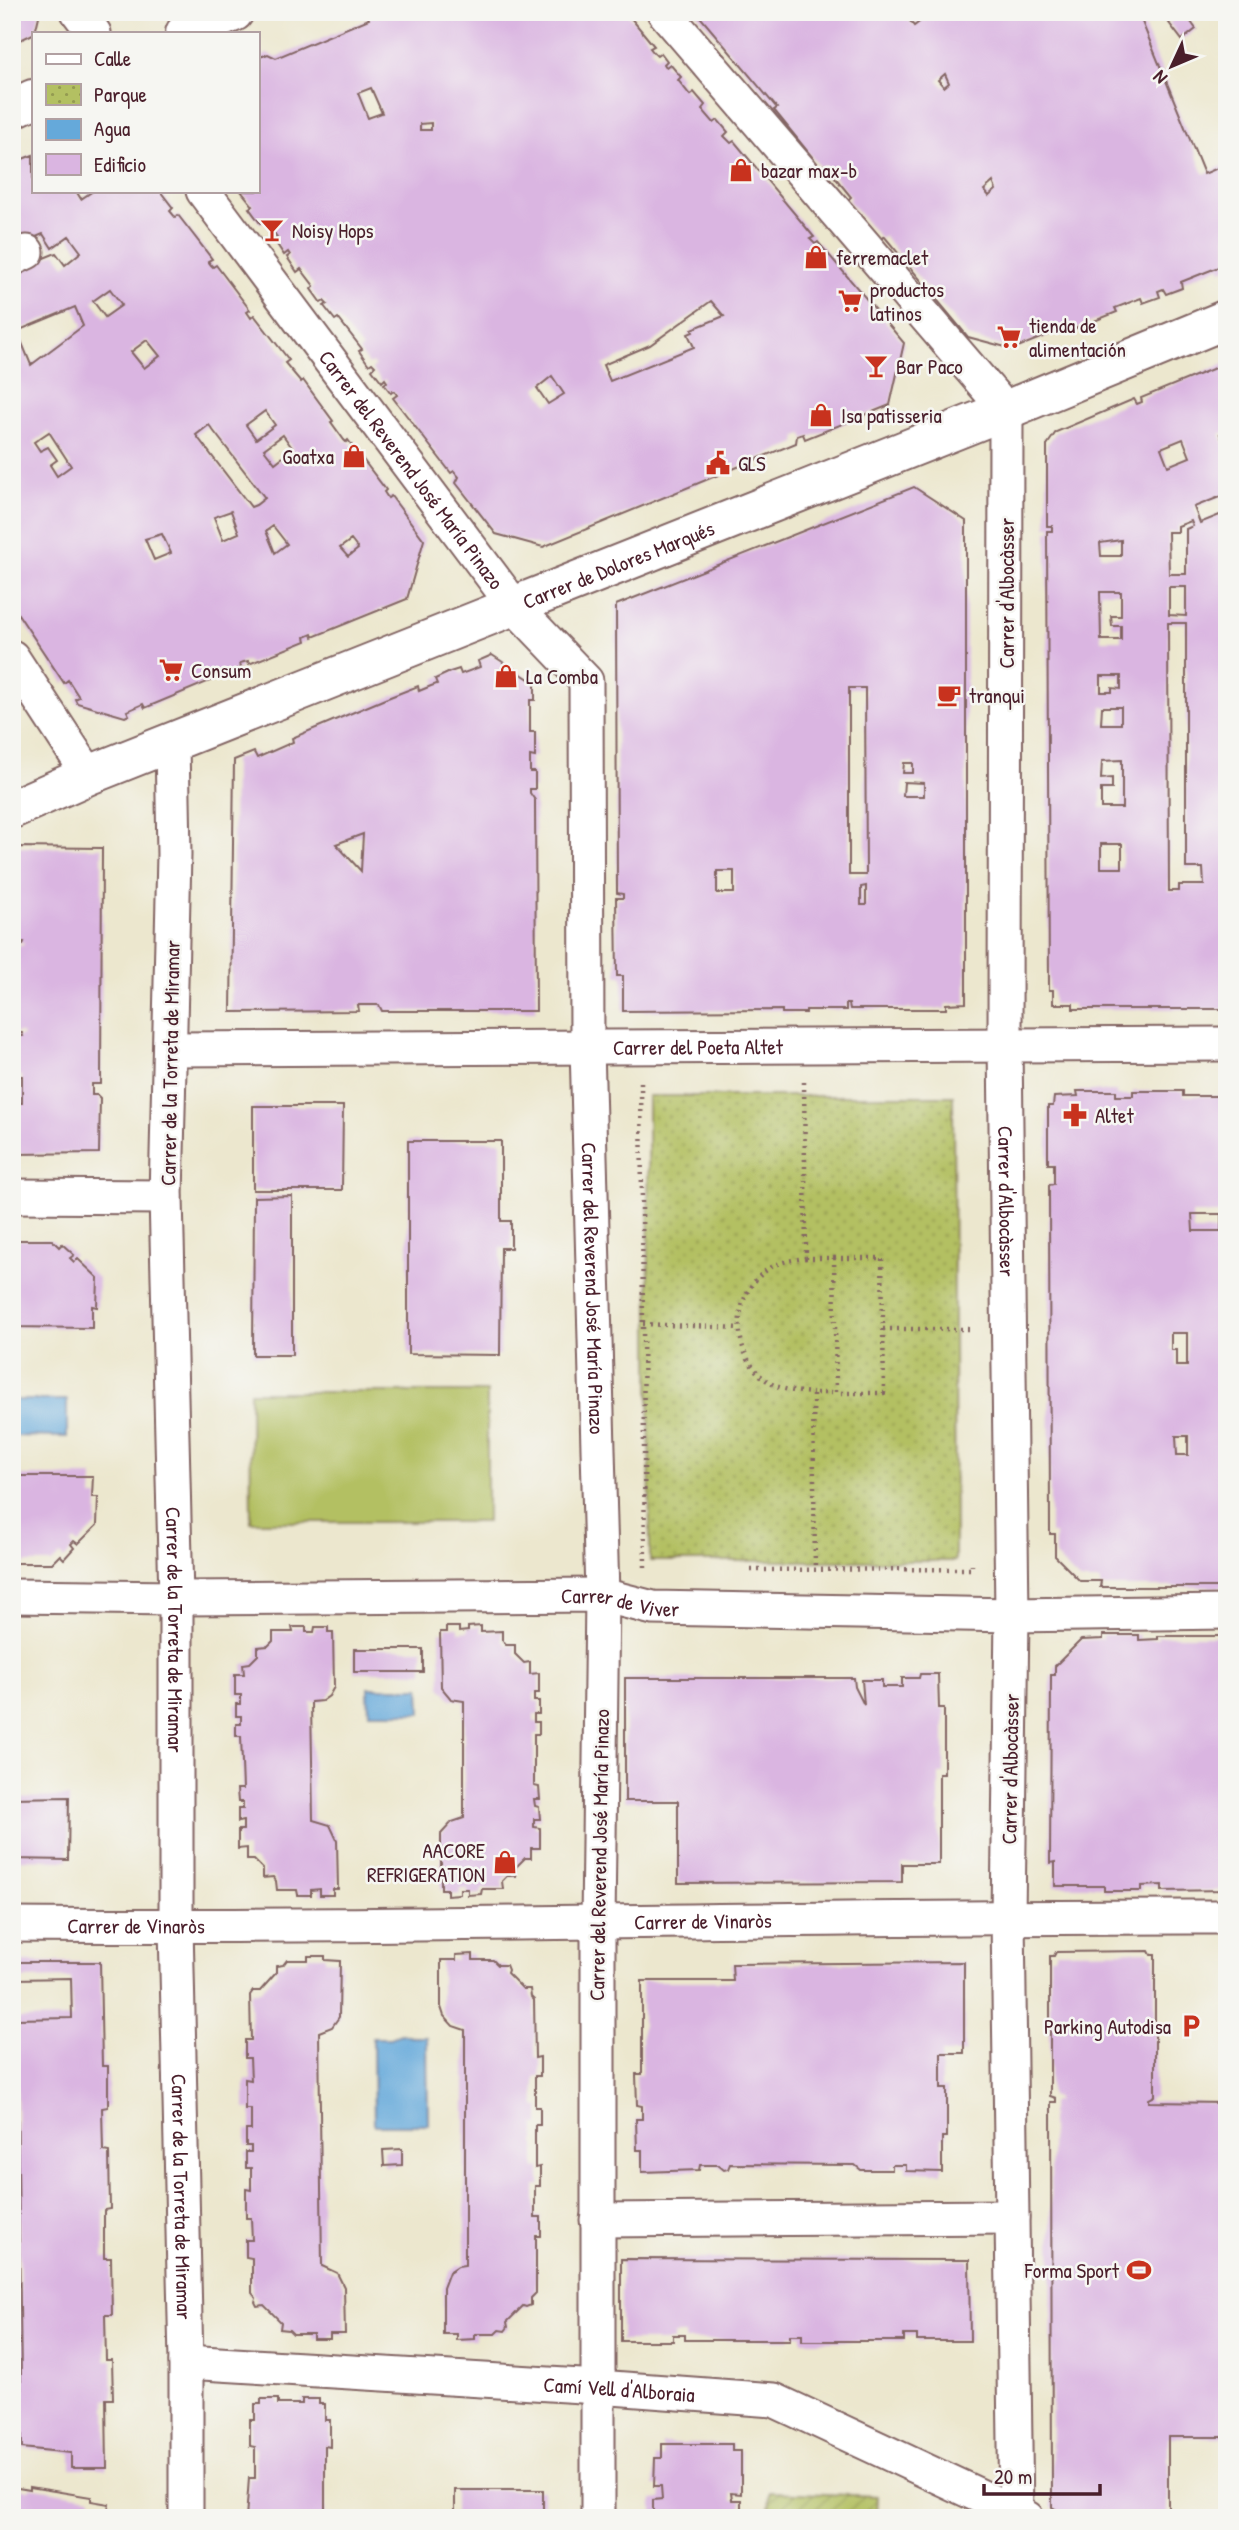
<svg xmlns="http://www.w3.org/2000/svg" width="1239" height="2530" font-family="'Patrick Hand',sans-serif">
	<defs>
		<pattern id="park-dots" width="8" height="8" patternUnits="userSpaceOnUse" patternTransform="scale(1.75)"><rect width="8" height="8" fill="#b3c062"/><path d="M2 2h.1M6 6h.1" fill="none" stroke="#949b51" stroke-width="1.8" stroke-linecap="round"/></pattern>
		<pattern id="garden-furrows" width="10" height="10" patternUnits="userSpaceOnUse" patternTransform="scale(1.75)"><rect width="10" height="10" fill="#b3c062"/><path d="M-1 1l2-2M0 10L10 0M9 11l2-2" fill="none" stroke="#949b51"/></pattern>
	</defs>
	<rect width="100%" height="100%" fill="#f6f6f2"/>
	<filter id="ink" filterUnits="userSpaceOnUse"><feTurbulence type="fractalNoise" baseFrequency=".0143" numOctaves="2"/><feDisplacementMap in="SourceGraphic" scale="14" xChannelSelector="R" yChannelSelector="G"/><feConvolveMatrix kernelMatrix="1 2 1 2 8 2 1 2 1" color-interpolation-filters="sRGB"/></filter>
	<filter id="wash" filterUnits="userSpaceOnUse"><feTurbulence type="fractalNoise" baseFrequency=".00686" numOctaves="4" result="noise"/><feDisplacementMap in="SourceGraphic" scale="28" xChannelSelector="R" yChannelSelector="G"/><feGaussianBlur stdDeviation="1.57" result="paint"/><feColorMatrix in="noise" values="0 0 0 0 0 0 0 0 0 0 0 0 0 0 0 0 0 1.4 0 .05"/><feComposite in="paint" operator="in"/></filter>
	<g filter="url(#wash)">
		<rect width="100%" height="100%" fill="#ece7ce"/>
		<!-- park -->
		<polygon fill="url(#park-dots)" stroke="#7e7046" stroke-width="2" points="648,1096 953,1096 955,1561 650,1561"/>
		<!-- garden -->
		<polygon fill="url(#garden-furrows)" stroke="#7e7046" stroke-width="2" points="770,2492 878,2496 877,2518 769,2518"/>
		<!-- pitch -->
		<polygon fill="#b3c062" stroke="#7e7046" stroke-width="2" points="250,1392 487,1392 487,1522 251,1522"/>
		<!-- water -->
		<g fill="#65a9da" stroke="#586482" stroke-width="2">
			<polygon points="12,1400 67,1400 67,1437 12,1436"/>
			<polygon points="368,1688 420,1688 421,1713 369,1713"/>
			<polygon points="401,2034 411,2037 427,2037 428,2125 374,2125 373,2038 390,2038"/>
		</g>
		<g id="blocks">
			<!-- building -->
			<g fill="#dab5e1" fill-rule="evenodd">
				<polygon points="12,12 40,12 35,33 12,44"/>
				<path d="M372,12H626L654,46L650,48L654,53L657,56L661,53L667,61L664,64L666,67L670,64L681,77L678,80L690,95L694,92L705,105L702,109L714,123L718,120L728,132L724,136L731,143L734,141L814,237L810,239L815,244L818,242L904,343L890,405L805,439L803,434L797,436L796,443L543,547L496,534L456,483L459,477L454,471L451,473L393,398L397,395L395,392L393,391L391,393L384,384L387,382L385,379L382,382L372,369L375,366L372,363L369,365L359,351L362,349L338,318L335,320L324,306L327,304L324,301L321,303L311,289L314,286L301,269L297,272L287,257L290,255L288,252L284,255L274,240L277,237L264,220L260,223L249,208L253,206L241,191H257V58L268,54L276,58L369,19L367,14ZM371,88L382,113L368,118L358,93ZM431,123V130H420V124ZM711,301L724,316L692,329L693,332L688,334L694,347L610,381L603,365L650,345ZM552,376L564,394L548,404L537,388Z"/>
				<path d="M696,12H903L914,26L922,20L919,12H1138L1204,174L1227,164V268L1221,270V266L1181,282L1182,288L1166,294L1163,289L1158,291L1160,297L1143,303L1141,298L1115,308L1117,312L1064,333L1063,329L1013,349L968,337L884,236L881,239L848,200L851,197L825,165L821,168L774,110L777,108ZM945,74L949,83L944,87L938,80ZM993,182L996,190L989,196L984,190Z"/>
				<polygon points="1184,12 1196,29 1182,40 1169,23"/>
				<path d="M33,155V191H76L81,199L93,191H160L173,208L170,211L175,217L178,215L212,259L208,261L211,265L213,267L216,265L250,310L247,312L251,318L254,315L289,360L285,363L301,382L303,380L333,421L331,422L344,440L346,442L348,440L386,490L384,492L388,498L391,496L424,540L407,599L313,637L312,634L305,637L306,641L249,664L248,661L240,663L241,668L145,708L143,704L127,711L129,715L125,717L77,703L75,699L79,697L68,680L64,683L12,605V271L56,253L65,265L81,252L69,236L52,248L43,234L24,242L19,230L12,233V163ZM110,289L122,305L105,317L93,301ZM75,307L83,326L31,365L17,331ZM147,340L160,356L144,368L131,352ZM265,411L275,425L256,439L246,425ZM209,425L265,498L256,505L251,507L196,435ZM49,432L71,466L57,476L50,465L57,460L48,447L40,451L34,442ZM283,435L293,449L275,463L264,449ZM231,511L239,533L223,540L214,517ZM273,526L287,544L275,553L266,531ZM162,534L171,553L154,560L145,539ZM351,540L358,549L348,557L340,548Z"/>
				<path d="M1227,363V431L1220,434L1224,443H1227V494L1194,507L1200,523L1227,512V1009H1073V1004H1053V990H1049L1047,531H1052V526H1047V445L1056,432L1134,399L1137,404L1142,402L1141,398ZM1183,439L1190,457L1168,466L1161,448ZM1191,521L1193,526L1186,529V574H1169L1168,532H1178V526ZM1121,540V556H1101L1100,543ZM1169,587H1186V616L1169,615ZM1100,592H1121V616H1111L1112,626H1121V640H1101ZM1168,623H1186V868H1203L1204,885H1179V891H1169ZM1101,676H1121V689L1112,688V692H1101ZM1102,707H1121V724H1101ZM1122,760V808H1101V789H1112V778L1101,779L1102,761ZM1101,844H1122V868H1101Z"/>
				<path d="M914,487L966,521V1003L946,1004V1009H850L849,1004H846V1010H806V1013H782V1010L623,1011V976H617L616,898H623V894L617,893L616,605ZM849,688H865L866,875H849ZM904,763H913V773H903ZM904,782L924,783V796H903ZM717,871H734V893H717ZM866,886V905H861V887Z"/>
				<path d="M492,655L535,683V700H530V732H535V757L530,756V772H535V789H530V793L535,800L536,1011H382L379,1005H358L359,1011L231,1012L234,760L254,752L257,758L293,742L292,738L385,699L418,686L419,691L431,686L437,684L435,679L450,672L459,669L461,674L480,667L478,661ZM363,834L361,871L336,844Z"/>
				<polygon points="12,715 18,723 13,738 12,738"/>
				<polygon points="16,847 102,848 101,1084 92,1084 92,1095 97,1095 100,1098 99,1153 14,1154 14,1103 22,1103 22,1076 14,1076 15,1037 23,1036 22,1033 14,1033 15,945 23,945 24,942 15,942"/>
				<path d="M1077,1091H1116V1096H1133V1091H1183V1096H1227V1587H1100L1101,1581H1080L1055,1556V1534H1050L1049,1185L1054,1184V1164H1048V1106H1053L1054,1097L1078,1096ZM1192,1214H1221V1231H1193ZM1171,1333H1187V1366H1176V1350H1171ZM1176,1436H1188V1455H1177Z"/>
				<polygon points="253,1106 343,1106 342,1190 253,1190"/>
				<polygon points="408,1141 501,1141 501,1221 511,1221 511,1248 501,1248 500,1355 408,1354"/>
				<polygon points="292,1196 292,1355 253,1355 254,1197"/>
				<polygon points="12,1240 52,1240 59,1247 62,1244 74,1255 70,1258 74,1262 78,1259 98,1278 97,1307 92,1306 92,1328 12,1327"/>
				<polygon points="12,1476 93,1476 92,1497 98,1497 97,1525 78,1544 74,1541 71,1544 74,1548 64,1559 60,1555 52,1563 12,1563"/>
				<polygon points="481,1626 481,1632 502,1631 502,1640 506,1645 515,1645 515,1654 524,1663 530,1662 530,1674 539,1673 539,1693 534,1693 534,1701 539,1701 539,1714 534,1714 534,1722 539,1722 539,1734 534,1734 534,1786 539,1787 540,1799 534,1799 535,1806 539,1807 540,1819 534,1819 534,1827 540,1828 540,1848 531,1848 531,1858 525,1858 516,1867 516,1876 507,1876 502,1881 503,1889 482,1889 481,1894 468,1895 468,1889 460,1889 460,1894 447,1895 447,1889 441,1889 441,1834 452,1822 464,1818 464,1701 451,1699 441,1687 440,1632 446,1632 446,1627 459,1627 459,1632 468,1631 468,1627"/>
				<polygon points="292,1627 306,1627 306,1632 314,1632 315,1627 328,1627 328,1632 333,1632 334,1687 329,1696 322,1701 311,1702 313,1820 330,1825 337,1840 338,1889 333,1889 333,1895 320,1895 320,1889 311,1890 311,1895 298,1895 297,1890 277,1890 276,1881 273,1877 263,1878 263,1869 254,1860 247,1860 247,1848 238,1849 238,1830 243,1830 243,1821 238,1822 238,1809 243,1809 243,1802 238,1802 237,1789 243,1789 241,1736 236,1736 236,1724 241,1724 241,1716 236,1716 236,1704 241,1704 241,1695 235,1695 235,1674 244,1674 243,1664 250,1663 258,1655 258,1647 268,1646 273,1641 273,1632 293,1632"/>
				<polygon points="1103,1635 1139,1635 1139,1640 1158,1639 1158,1636 1224,1636 1224,1640 1227,1640 1226,1890 1162,1891 1162,1885 1141,1886 1141,1891 1104,1891 1104,1886 1055,1886 1055,1862 1050,1863 1051,1675 1055,1675 1055,1666 1081,1640 1103,1639"/>
				<rect x="354" y="1649" width="69" height="23"/>
				<polygon points="920,1674 938,1674 939,1708 944,1708 944,1774 939,1774 939,1864 902,1864 902,1882 678,1883 678,1801 625,1801 625,1678 854,1678 855,1687 864,1705 862,1680 882,1680 882,1687 902,1687 902,1678 919,1678"/>
				<polygon points="69,1797 68,1860 12,1859 12,1798"/>
				<polygon points="1149,1951 1151,1955 1155,1955 1155,2096 1149,2099 1149,2102 1227,2103 1227,2437 1168,2437 1168,2518 1070,2518 1052,2507 1051,2102 1056,2102 1056,2098 1050,2096 1050,1956 1054,1956 1056,1952"/>
				<polygon points="473,1954 473,1960 493,1960 498,1965 506,1965 508,1970 507,1973 523,1989 530,1989 531,1997 534,2000 535,2058 540,2057 540,2076 535,2076 535,2107 540,2107 540,2125 535,2125 535,2168 540,2167 540,2186 535,2186 535,2217 541,2217 541,2236 536,2236 536,2293 531,2298 531,2305 526,2307 523,2306 507,2322 508,2327 505,2331 499,2330 495,2334 475,2334 475,2339 457,2340 457,2334 443,2334 443,2288 449,2272 458,2266 465,2265 465,2030 453,2026 444,2016 441,2007 441,1960 456,1960 456,1955"/>
				<polygon points="308,1956 325,1956 325,1960 340,1961 339,2017 332,2027 319,2032 322,2266 337,2273 344,2287 345,2334 330,2334 330,2339 313,2339 313,2334 293,2334 289,2330 280,2329 281,2322 264,2305 257,2306 255,2302 256,2298 252,2293 252,2258 246,2257 246,2240 252,2240 251,2218 246,2218 246,2189 251,2190 251,2168 246,2168 246,2152 251,2152 251,2146 246,2146 246,2130 251,2130 251,2109 245,2109 245,2079 251,2080 250,2058 245,2058 245,2040 251,2040 250,1995 253,1991 260,1991 276,1973 276,1966 283,1965 287,1960 308,1960"/>
				<polygon points="16,1962 100,1962 102,2066 108,2066 108,2107 102,2108 103,2151 109,2152 110,2209 104,2210 104,2258 111,2258 112,2315 105,2315 106,2360 112,2360 113,2399 106,2399 107,2468 71,2468 71,2453 22,2448 16,2019 72,2018 71,1978 16,1979"/>
				<polygon points="964,1962 964,2053 941,2053 941,2088 947,2088 947,2137 942,2137 942,2172 906,2171 906,2165 892,2165 892,2170 861,2170 855,2165 730,2164 728,2169 724,2170 718,2165 700,2165 699,2170 642,2172 642,2150 637,2150 636,2119 642,2119 642,2106 637,2105 636,2074 642,2074 642,1981 733,1981 732,1964"/>
				<polygon points="402,2149 402,2165 384,2166 383,2150"/>
				<polygon points="621,2259 969,2260 970,2341 917,2341 917,2335 904,2335 904,2341 802,2341 802,2335 790,2335 790,2340 685,2340 685,2335 673,2335 673,2341 621,2341"/>
				<polygon points="261,2399 278,2399 278,2404 302,2404 302,2399 319,2399 319,2404 325,2404 325,2420 330,2420 330,2447 325,2446 325,2518 246,2518 249,2478 255,2478 255,2447 250,2446 250,2420 255,2420 255,2404 261,2404"/>
				<polygon points="662,2444 732,2444 732,2451 741,2451 741,2494 731,2493 732,2500 741,2500 741,2518 653,2518 653,2500 662,2499 661,2486 654,2486 655,2458 662,2458"/>
				<polygon points="12,2487 30,2490 30,2487 91,2497 91,2501 109,2504 106,2518 12,2518"/>
				<rect x="455" y="2490" width="88" height="28"/>
			</g>
		</g>
	</g>
	<g filter="url(#ink)">
		<use href="#blocks" fill-opacity="0" stroke="#836564" stroke-width="2"/>
		<g fill="none" stroke-linecap="round" stroke-linejoin="round">
			<!-- street casing -->
			<g stroke="#836564" stroke-width="37">
				<g id="street">
					<polyline points="78,12 94,33"/>
					<path id="s1" d="M664,12L1006,410L1005,1045L1012,1615L1008,1917L1016,2518"/>
					<path id="s2" d="M203,191L515,607L586,681L587,1047L602,1595L598,1924V2518"/>
					<polyline points="12,259 27,252"/>
					<polyline points="12,657 89,775"/>
					<path id="s3" d="M172,743L174,854L166,1197L176,1598V1926L186,2362V2518"/>
					<path id="s4" d="M170,1049L1227,1044"/>
					<polyline points="12,1196 166,1197"/>
					<path id="s5" d="M12,1596L176,1598L602,1595L653,1608L1012,1615L1227,1612"/>
					<path id="s6" d="M12,1925C417,1928 822,1916 1227,1917"/>
					<polyline points="597,2220 1012,2217"/>
					<path id="s7" d="M186,2362L598,2387L774,2400L1027,2518"/>
				</g>
			</g>
			<!-- secondary casing -->
			<g stroke="#836564" stroke-width="42">
				<g id="secondary">
					<polyline points="185,33 234,12"/>
					<polyline points="12,109 33,99"/>
					<path id="s8" d="M12,809L89,775L1006,410L1227,319"/>
				</g>
			</g>
			<!-- path -->
			<g stroke="#836564" stroke-width="4.5" stroke-dasharray="2 5" stroke-linecap="butt">
				<polyline points="641,1082 645,1570"/>
				<polyline points="804,1082 806,1258 834,1258 836,1393 813,1393 815,1570"/>
				<path d="M806,1258C793,1260 781,1261 770,1268C727,1294 730,1364 776,1386C788,1391 800,1392 813,1393"/>
				<polyline points="834,1258 882,1258 884,1393 836,1393"/>
				<polyline points="643,1324 739,1328"/>
				<polyline points="883,1329 970,1329 970,1332"/>
				<polyline points="751,1570 972,1569 972,1565"/>
			</g>
			<!-- street -->
			<use href="#street" stroke="#fff" stroke-width="33"/>
			<!-- secondary -->
			<use href="#secondary" stroke="#fff" stroke-width="38"/>
		</g>
	</g>
	<!-- icons -->
	<defs>
		<g id="shop-bare" transform="scale(1.89)"><path d="M-5-2.5h2.3a2.7 3.5 0 0 1 5.4 0H5L5.5 6h-11ZM-1.5-2.5h3a1.5 2.3 0 0 0-3 0Z" fill="#c8321e" stroke="#f6f6f2" stroke-width="2.5" paint-order="stroke"/></g>
		<g id="bar-bare" transform="scale(1.89)"><path d="M-6-5H6L.8 .8V4.5H3.5V6h-7V4.5H-.8V.8Z" fill="#c8321e" stroke="#f6f6f2" stroke-width="2.5" paint-order="stroke"/></g>
		<g id="supermarket-bare" transform="scale(1.89)"><path d="M-6-5.5h2.5l.6 2H6L4.5 2H-2.5L-4.4-4H-6ZM-1.5 3.2a1.3 1.3 0 1 0 .1 0ZM3 3.2a1.3 1.3 0 1 0 .1 0Z" fill="#c8321e" stroke="#f6f6f2" stroke-width="2.5" paint-order="stroke"/></g>
		<g id="civic-bare" transform="scale(1.89)"><path d="M-.6-6.5H3V-4.5H.6V-3L4-1V1h2V6H-6V1h2V-1L-.6-3ZM-1.2 2.5V6h2.4V2.5Z" fill="#c8321e" stroke="#f6f6f2" stroke-width="2.5" paint-order="stroke"/></g>
		<g id="cafe-bare" transform="scale(1.89)"><path d="M-5.5-4.5H6V0H3Q3 3.5 0 3.5H-2.5Q-5.5 3.5-5.5 0ZM3-3.2v2h1.7v-2ZM-6 4.5H4V6H-6Z" fill="#c8321e" stroke="#f6f6f2" stroke-width="2.5" paint-order="stroke"/></g>
		<g id="pharmacy-bare" transform="scale(1.89)"><path d="M-2-6h4v4h4v4h-4v4h-4v-4h-4v-4h4Z" fill="#c8321e" stroke="#f6f6f2" stroke-width="2.5" paint-order="stroke"/></g>
		<g id="parking-bare" transform="scale(1.89)"><path d="M-3.5-5.5H1a3.5 3.5 0 0 1 0 7H-1V5.5H-3.5ZM-1-3.4V-.6H.8a1.4 1.4 0 0 0 0-2.8Z" fill="#c8321e" stroke="#f6f6f2" stroke-width="2.5" paint-order="stroke"/></g>
		<g id="stadium-bare" transform="scale(1.89)"><path d="M0-5a6.5 5 0 1 0 0 10a6.5 5 0 1 0 0-10ZM-3.5-1.8h7v3.6h-7Z" fill="#c8321e" stroke="#f6f6f2" stroke-width="2.5" paint-order="stroke"/></g>
	</defs>
	<g fill-rule="evenodd">
		<use href="#shop-bare" x="741" y="170"/>
		<use href="#bar-bare" x="272" y="230"/>
		<use href="#shop-bare" x="816" y="257"/>
		<use href="#supermarket-bare" x="850" y="301"/>
		<use href="#supermarket-bare" x="1009" y="337"/>
		<use href="#bar-bare" x="876" y="366"/>
		<use href="#shop-bare" x="821" y="415"/>
		<use href="#shop-bare" x="354" y="456"/>
		<use href="#civic-bare" x="718" y="463"/>
		<use href="#supermarket-bare" x="171" y="670"/>
		<use href="#shop-bare" x="506" y="676"/>
		<use href="#cafe-bare" x="949" y="695"/>
		<use href="#pharmacy-bare" x="1075" y="1115"/>
		<use href="#shop-bare" x="505" y="1862"/>
		<use href="#parking-bare" x="1191" y="2026"/>
		<use href="#stadium-bare" x="1139" y="2270"/>
	</g>
	<g text-anchor="middle" dominant-baseline="central" stroke-width="5" stroke-linejoin="round" paint-order="stroke">
		<!-- poi labels -->
		<g font-size="21" fill="#4a1f2b" stroke="#f6f6f2" text-anchor="start">
			<text x="761" y="170">bazar max-b</text>
			<text x="292" y="230">Noisy Hops</text>
			<text x="836" y="257">ferremaclet</text>
			<text x="870" y="289">productos<tspan x="870" dy="24">latinos</tspan></text>
			<text x="1029" y="325">tienda de<tspan x="1029" dy="24">alimentación</tspan></text>
			<text x="896" y="366">Bar Paco</text>
			<text x="841" y="415">Isa patisseria</text>
			<text x="334" y="456" text-anchor="end">Goatxa</text>
			<text x="738" y="463">GLS</text>
			<text x="191" y="670">Consum</text>
			<text x="526" y="676">La Comba</text>
			<text x="969" y="695">tranqui</text>
			<text x="1095" y="1115">Altet</text>
			<text x="485" y="1850" text-anchor="end">AACORE<tspan x="485" dy="24">REFRIGERATION</tspan></text>
			<text x="1171" y="2026" text-anchor="end">Parking Autodisa</text>
			<text x="1119" y="2270" text-anchor="end">Forma Sport</text>
		</g>
		<!-- street labels -->
		<g font-size="21" fill="#4a1f2b" stroke="#f6f6f2">
			<text stroke="none"><textPath href="#s2" startOffset="348">Carrer del Reverend José María Pinazo</textPath></text>
			<text stroke="none"><textPath href="#s8" startOffset="654">Carrer de Dolores Marqués</textPath></text>
			<text transform="translate(1006 593) rotate(-90)">Carrer d'Albocàsser</text>
			<text stroke="none"><textPath href="#s4" startOffset="528">Carrer del Poeta Altet</textPath></text>
			<text transform="translate(170 1063) rotate(-89)">Carrer de la Torreta de Miramar</text>
			<text stroke="none"><textPath href="#s1" startOffset="1316">Carrer d'Albocàsser</textPath></text>
			<text stroke="none"><textPath href="#s2" startOffset="1230">Carrer del Reverend José María Pinazo</textPath></text>
			<text stroke="none"><textPath href="#s5" startOffset="609">Carrer de Viver</textPath></text>
			<text stroke="none"><textPath href="#s3" startOffset="887">Carrer de la Torreta de Miramar</textPath></text>
			<text transform="translate(1010 1769) rotate(-89)">Carrer d'Albocàsser</text>
			<text transform="translate(599 1855) rotate(-89)">Carrer del Reverend José María Pinazo</text>
			<text stroke="none"><textPath href="#s6" startOffset="691">Carrer de Vinaròs</textPath></text>
			<text stroke="none"><textPath href="#s6" startOffset="124">Carrer de Vinaròs</textPath></text>
			<text stroke="none"><textPath href="#s3" startOffset="1454">Carrer de la Torreta de Miramar</textPath></text>
			<text stroke="none"><textPath href="#s7" startOffset="434">Camí Vell d'Alboraia</textPath></text>
		</g>
	</g>
	<!-- margin -->
	<rect width="1239" height="2530" fill="none" stroke="#f6f6f2" stroke-width="42"/>
	<!-- legend -->
	<rect x="32" y="32" width="228" height="161" fill="#f6f6f2" stroke="#b1a0a2" stroke-width="2"/>
	<rect x="46" y="54" width="35" height="10" fill="#ffffff" stroke="#b1a0a2" stroke-width="2"/>
	<text x="94" y="66" font-size="21" fill="#4a1f2b">Calle</text>
	<rect x="46" y="84" width="35" height="21" fill="url(#park-dots)" stroke="#b1a0a2" stroke-width="2"/>
	<text x="94" y="102" font-size="21" fill="#4a1f2b">Parque</text>
	<rect x="46" y="119" width="35" height="21" fill="#65a9da" stroke="#b1a0a2" stroke-width="2"/>
	<text x="94" y="136" font-size="21" fill="#4a1f2b">Agua</text>
	<rect x="46" y="154" width="35" height="21" fill="#dab5e1" stroke="#b1a0a2" stroke-width="2"/>
	<text x="94" y="172" font-size="21" fill="#4a1f2b">Edificio</text>
	<!-- north arrow -->
	<g transform="translate(1172 66) rotate(226)" stroke="#f6f6f2" stroke-width="5" paint-order="stroke">
	<path d="M0-5L12 26L0 18L-12 26Z" fill="#4a1f2b"/>
	<text y="-10" font-size="19" font-weight="bold" text-anchor="middle" fill="#4a1f2b">N</text>
	</g>
	<!-- scale -->
	<path d="M984 2484v10h116v-10" fill="none" stroke="#4a1f2b" stroke-width="3.5"/>
	<text x="994" y="2484" font-size="21" fill="#4a1f2b" stroke="#f6f6f2" stroke-width="5" paint-order="stroke">20 m</text>
</svg>
